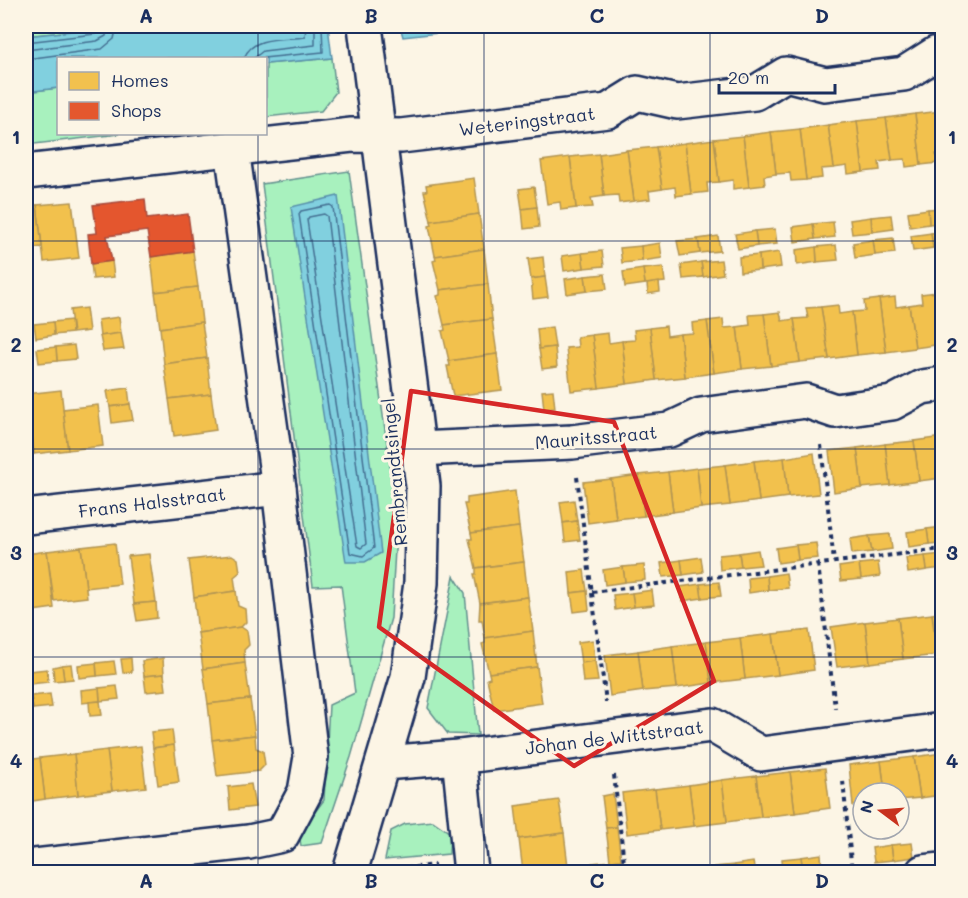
<svg xmlns="http://www.w3.org/2000/svg" width="968" height="898" font-family="Mali,sans-serif">
	<rect width="100%" height="100%" fill="#fcf5e5"/>
	<filter id="ink" filterUnits="userSpaceOnUse"><feTurbulence type="fractalNoise" baseFrequency=".0167" numOctaves="2"/><feDisplacementMap in="SourceGraphic" scale="12" xChannelSelector="R" yChannelSelector="G"/><feConvolveMatrix kernelMatrix="1 2 1 2 8 2 1 2 1" color-interpolation-filters="sRGB"/></filter>
	<g filter="url(#ink)">
		<!-- green -->
		<g fill="#a8f1be" stroke="#62908e" stroke-width="1.5">
			<polygon points="26,26 119,26 26,36"/>
			<polygon points="332,58 336,92 321,111 266,117 266,64"/>
			<polygon points="58,88 58,134 120,134 26,145 26,92"/>
			<polygon points="349,171 397,516 391,618 351,757 322,843 301,846 299,833 324,800 329,705 355,693 341,585 313,586 262,184"/>
			<polygon points="454,576 465,593 478,735 448,734 428,708"/>
			<polygon points="433,821 450,833 449,854 385,860 391,831 405,824"/>
		</g>
		<!-- water -->
		<g fill="#81d0df" stroke="#5890ab" stroke-width="1.5">
			<polygon points="119,26 328,26 332,58 266,64 266,58 58,58 58,88 26,92 26,36"/>
			<polygon points="400,26 502,26 403,37"/>
			<polygon points="338,196 381,553 365,562 346,562 291,207"/>
		</g>
		<!-- homes -->
		<g fill="#f2c14e" stroke="#b29553" stroke-width="1.5">
			<polygon points="942,111 942,154 936,154 938,163 921,165 915,114"/>
			<polygon points="915,114 921,165 906,167 905,159 892,160 886,118"/>
			<polygon points="886,118 892,160 879,162 880,170 863,172 857,121"/>
			<polygon points="857,121 863,172 848,174 847,166 834,168 828,125"/>
			<polygon points="828,125 834,168 821,169 822,178 806,180 800,129"/>
			<polygon points="800,129 806,180 791,181 790,173 776,174 771,132"/>
			<polygon points="771,132 776,174 764,176 765,185 749,187 743,136"/>
			<polygon points="743,136 749,187 733,189 733,180 719,182 714,139"/>
			<polygon points="714,139 719,182 707,183 708,192 691,194 685,143"/>
			<polygon points="685,143 691,194 676,196 675,187 662,189 656,147"/>
			<polygon points="656,147 662,189 649,191 650,199 634,201 627,150"/>
			<polygon points="627,150 634,201 619,203 618,195 604,196 599,154"/>
			<polygon points="599,154 604,196 591,198 593,207 576,208 570,157"/>
			<polygon points="570,157 576,208 561,210 560,202 547,204 541,161"/>
			<polygon points="474,178 479,214 431,221 424,191 427,191 426,185"/>
			<polygon points="534,187 537,207 522,209 519,189"/>
			<polygon points="72,202 79,258 44,262 37,205"/>
			<polygon points="37,205 42,247 26,249 26,207"/>
			<polygon points="537,207 539,227 524,229 522,209"/>
			<polygon points="942,208 942,223 929,224 928,209"/>
			<polygon points="928,209 929,224 910,227 908,212"/>
			<polygon points="479,214 484,249 435,256 429,226 432,225 431,221"/>
			<polygon points="891,215 893,229 872,232 871,217"/>
			<polygon points="871,217 872,232 852,234 850,220"/>
			<polygon points="833,222 835,237 815,239 813,224"/>
			<polygon points="813,224 815,239 795,242 793,227"/>
			<polygon points="775,229 777,244 757,246 755,231"/>
			<polygon points="755,231 757,246 738,249 735,234"/>
			<polygon points="942,232 942,247 933,248 931,233"/>
			<polygon points="931,233 933,248 913,251 911,236"/>
			<polygon points="718,236 720,251 700,253 698,239"/>
			<polygon points="893,238 895,253 875,255 873,240"/>
			<polygon points="698,239 700,253 680,256 677,241"/>
			<polygon points="873,240 875,255 855,258 853,243"/>
			<polygon points="660,243 662,258 642,261 641,246"/>
			<polygon points="836,245 838,260 817,262 816,247"/>
			<polygon points="641,246 642,261 622,263 620,248"/>
			<polygon points="816,247 817,262 797,265 796,250"/>
			<polygon points="484,249 488,284 440,290 433,261 436,260 435,256"/>
			<polygon points="193,251 198,287 155,292 151,257"/>
			<polygon points="602,251 604,266 584,268 582,253"/>
			<polygon points="779,252 781,267 760,270 759,255"/>
			<polygon points="582,253 584,268 564,271 562,256"/>
			<polygon points="759,255 760,270 740,272 739,257"/>
			<polygon points="543,257 545,277 531,279 528,259"/>
			<polygon points="721,260 723,274 703,277 701,262"/>
			<polygon points="112,261 114,277 93,279 91,264"/>
			<polygon points="701,262 703,277 683,279 681,265"/>
			<polygon points="663,267 665,282 645,284 643,269"/>
			<polygon points="643,269 645,284 625,287 623,272"/>
			<polygon points="605,274 607,289 587,291 585,276"/>
			<polygon points="585,276 587,291 567,294 565,279"/>
			<polygon points="545,277 548,297 533,299 531,279"/>
			<polygon points="659,282 660,292 648,294 647,284"/>
			<polygon points="488,284 492,319 444,325 437,296 440,295 440,290"/>
			<polygon points="198,287 202,322 160,328 155,292"/>
			<polygon points="942,291 942,332 937,292"/>
			<polygon points="937,292 942,344 915,348 909,305 922,303 921,294"/>
			<polygon points="895,297 896,307 909,305 915,348 886,352 879,299"/>
			<polygon points="879,299 886,352 857,355 852,312 865,311 864,301"/>
			<polygon points="838,305 839,314 852,312 857,355 829,359 821,307"/>
			<polygon points="821,307 829,359 800,362 794,319 808,318 806,308"/>
			<polygon points="86,308 89,331 73,333 70,310"/>
			<polygon points="780,312 782,321 794,319 800,362 771,366 764,314"/>
			<polygon points="764,314 771,366 742,369 737,327 750,325 749,315"/>
			<polygon points="119,317 121,333 100,336 98,320"/>
			<polygon points="492,319 497,354 449,361 442,331 445,330 444,325"/>
			<polygon points="723,319 724,328 737,327 742,369 714,373 707,321"/>
			<polygon points="71,320 72,333 54,335 53,322"/>
			<polygon points="707,321 714,373 685,377 680,334 693,333 692,323"/>
			<polygon points="53,322 54,335 36,338 34,324"/>
			<polygon points="202,322 207,358 164,364 160,328"/>
			<polygon points="666,326 667,336 680,334 685,377 656,380 650,328"/>
			<polygon points="552,327 555,347 539,349 537,329"/>
			<polygon points="650,328 656,380 627,384 622,341 635,340 634,330"/>
			<polygon points="121,333 124,349 103,351 100,336"/>
			<polygon points="608,333 609,343 622,341 627,384 599,388 592,335"/>
			<polygon points="592,335 599,388 571,391 566,348 578,347 577,337"/>
			<polygon points="74,345 76,359 57,361 56,347"/>
			<polygon points="56,347 57,361 39,363 37,349"/>
			<polygon points="555,347 557,367 542,369 539,349"/>
			<polygon points="497,354 502,390 453,396 447,366 450,366 449,361"/>
			<polygon points="207,358 211,394 169,399 164,364"/>
			<polygon points="128,388 130,404 110,407 107,391"/>
			<polygon points="61,390 68,450 34,454 26,394"/>
			<polygon points="553,390 555,408 544,409 542,391"/>
			<polygon points="211,394 216,430 174,436 169,399"/>
			<polygon points="130,404 133,420 112,423 110,407"/>
			<polygon points="98,405 103,446 68,450 63,409"/>
			<polygon points="26,413 30,413 34,454 26,455"/>
			<polygon points="942,437 942,478 919,481 914,441"/>
			<polygon points="914,441 919,481 890,485 885,444"/>
			<polygon points="885,444 890,485 862,488 857,448"/>
			<polygon points="857,448 862,488 834,492 829,451"/>
			<polygon points="814,453 819,494 788,497 784,458"/>
			<polygon points="784,458 788,497 759,501 754,461"/>
			<polygon points="754,461 759,501 730,505 725,465"/>
			<polygon points="725,465 730,505 701,508 697,468"/>
			<polygon points="697,468 701,508 673,512 668,472"/>
			<polygon points="668,472 673,512 644,516 639,475"/>
			<polygon points="639,475 644,516 616,519 611,479"/>
			<polygon points="611,479 616,519 588,523 583,482"/>
			<polygon points="515,491 519,527 471,533 464,504 467,504 467,498"/>
			<polygon points="574,500 577,521 563,523 560,502"/>
			<polygon points="577,521 580,540 565,542 563,523"/>
			<polygon points="519,527 524,562 476,568 469,539 472,539 471,533"/>
			<polygon points="942,527 942,543 929,544 927,529"/>
			<polygon points="927,529 929,544 909,547 907,532"/>
			<polygon points="890,534 892,549 872,552 869,536"/>
			<polygon points="869,536 872,552 852,554 850,539"/>
			<polygon points="115,543 120,584 86,588 81,547"/>
			<polygon points="816,543 818,558 798,560 796,545"/>
			<polygon points="796,545 798,560 778,563 776,548"/>
			<polygon points="81,547 87,597 54,601 47,551"/>
			<polygon points="758,550 761,565 741,567 739,553"/>
			<polygon points="47,551 54,608 26,612 26,554"/>
			<polygon points="739,553 741,567 720,570 719,555"/>
			<polygon points="149,554 156,602 134,604 128,556"/>
			<polygon points="942,554 942,568 927,570 925,556"/>
			<polygon points="232,555 238,559 240,572 234,577 236,591 194,597 189,560"/>
			<polygon points="925,556 927,570 908,573 906,558"/>
			<polygon points="701,557 703,572 683,575 681,560"/>
			<polygon points="681,560 683,575 663,577 661,563"/>
			<polygon points="524,562 528,597 480,603 474,574 476,574 476,568"/>
			<polygon points="878,562 880,576 861,579 859,564"/>
			<polygon points="859,564 861,579 841,581 839,567"/>
			<polygon points="644,565 645,580 625,582 623,567"/>
			<polygon points="623,567 625,582 605,585 603,570"/>
			<polygon points="584,570 587,591 571,593 569,572"/>
			<polygon points="786,573 788,588 768,590 767,576"/>
			<polygon points="767,576 768,590 749,593 748,578"/>
			<polygon points="719,582 721,596 702,598 700,584"/>
			<polygon points="700,584 702,598 682,601 680,587"/>
			<polygon points="652,590 654,605 634,607 632,593"/>
			<polygon points="236,591 238,606 245,609 246,622 241,627 198,633 194,597"/>
			<polygon points="587,591 589,610 574,612 571,593"/>
			<polygon points="632,593 634,607 615,610 613,595"/>
			<polygon points="528,597 533,631 485,638 482,620 479,620 480,603"/>
			<polygon points="156,602 157,618 137,621 134,604"/>
			<polygon points="942,612 942,654 937,655 932,614"/>
			<polygon points="932,614 937,655 903,659 898,618"/>
			<polygon points="898,618 903,659 870,663 865,622"/>
			<polygon points="865,622 870,663 837,667 831,627"/>
			<polygon points="241,627 247,631 249,645 244,650 245,663 203,669 198,633"/>
			<polygon points="809,630 814,670 778,675 773,634"/>
			<polygon points="533,631 537,667 489,673 482,644 485,643 485,638"/>
			<polygon points="773,634 778,675 745,679 740,638"/>
			<polygon points="740,638 745,679 711,683 706,642"/>
			<polygon points="593,640 595,661 581,663 578,642"/>
			<polygon points="706,642 711,683 677,688 672,646"/>
			<polygon points="672,646 677,688 643,691 638,651"/>
			<polygon points="638,651 643,691 610,696 605,655"/>
			<polygon points="131,658 132,672 123,673 121,659"/>
			<polygon points="163,658 164,674 144,676 142,661"/>
			<polygon points="114,661 116,674 97,676 96,663"/>
			<polygon points="595,661 598,681 583,682 581,663"/>
			<polygon points="96,663 97,676 79,678 78,665"/>
			<polygon points="245,663 250,699 208,704 203,669"/>
			<polygon points="71,664 73,679 64,680 62,665"/>
			<polygon points="62,665 64,680 54,681 53,667"/>
			<polygon points="537,667 542,703 494,710 487,679 490,678 489,673"/>
			<polygon points="47,669 48,682 30,684 29,671"/>
			<polygon points="164,674 166,690 146,692 144,676"/>
			<polygon points="117,686 119,699 100,701 99,688"/>
			<polygon points="99,688 100,701 82,703 81,690"/>
			<polygon points="50,694 52,707 33,709 31,696"/>
			<polygon points="26,696 31,696 33,709 26,710"/>
			<polygon points="250,699 255,735 212,740 208,704"/>
			<polygon points="100,701 102,715 90,716 89,702"/>
			<polygon points="172,730 174,745 153,748 151,732"/>
			<polygon points="255,735 256,748 263,751 265,765 259,771 217,776 212,740"/>
			<polygon points="174,745 179,782 158,785 153,748"/>
			<polygon points="141,746 146,787 112,791 107,750"/>
			<polygon points="107,750 112,791 78,795 74,754"/>
			<polygon points="942,753 942,795 920,798 914,757"/>
			<polygon points="74,754 78,795 45,799 40,758"/>
			<polygon points="914,757 920,798 899,800 899,793 885,793 881,761"/>
			<polygon points="40,758 45,799 26,802 26,760"/>
			<polygon points="881,761 885,793 863,793 863,805 853,806 849,765"/>
			<polygon points="825,768 830,808 795,813 790,772"/>
			<polygon points="790,772 795,813 761,817 756,776"/>
			<polygon points="756,776 761,817 727,822 722,780"/>
			<polygon points="722,780 727,822 694,826 689,785"/>
			<polygon points="251,784 255,807 230,810 228,787"/>
			<polygon points="689,785 694,826 660,830 655,789"/>
			<polygon points="655,789 660,830 627,834 622,793"/>
			<polygon points="613,794 617,827 606,828 602,796"/>
			<polygon points="559,800 564,833 519,839 515,806"/>
			<polygon points="617,827 621,860 610,861 606,828"/>
			<polygon points="564,833 568,866 523,872 519,839"/>
			<polygon points="912,843 914,857 893,860 891,845"/>
			<polygon points="891,845 893,860 874,862 872,848"/>
			<polygon points="821,854 822,869 803,871 801,857"/>
			<polygon points="801,857 803,871 783,872 782,859"/>
			<polygon points="621,860 622,872 594,872 592,863"/>
			<polygon points="753,862 755,872 735,872 734,865"/>
			<polygon points="734,865 735,872 715,872 714,867"/>
			<polygon points="568,866 569,872 523,872"/>
		</g>
		<!-- shops -->
		<polygon fill="#e4572e" stroke="#a84b3c" stroke-width="1.5" points="145,199 147,219 188,214 193,251 151,257 147,231 107,236 112,261 91,264 88,234 97,233 93,205"/>
		<g fill="none" stroke-linecap="round" stroke-linejoin="round">
			<!-- shore -->
			<g stroke="#446f92" stroke-width="1.5">
				<polyline points="26,42 95,34 101,26"/>
				<polyline points="26,50 97,41 106,36 108,26"/>
				<path d="M244,58C253,35 284,40 305,37L306,26"/>
				<polyline points="254,58 263,51 315,45 315,26"/>
				<polyline points="263,58 323,52 322,26"/>
				<polyline points="26,59 102,49 114,39 117,26"/>
				<polygon points="330,205 333,207 374,548 363,556 350,553 299,214 301,211"/>
				<polygon points="324,214 327,216 366,544 361,548 357,546 307,220 309,217"/>
			</g>
			<!-- minor casing -->
			<g stroke="#1b2f5e" stroke-width="38">
				<g id="minor">
					<polyline points="26,172 352,135 401,136 608,111 637,93 677,102 755,93 786,74 825,84 904,74 937,53 942,55"/>
					<polyline points="418,449 572,442 669,430 701,415 806,401 835,411 892,403 922,387 942,384"/>
					<polyline points="26,517 279,488"/>
					<polyline points="459,757 471,872"/>
					<polyline points="383,763 459,757 712,725 761,754 942,730"/>
					<polyline points="26,867 249,842 282,835 305,792 311,757 279,488 232,149"/>
					<polyline points="923,872 942,870"/>
				</g>
			</g>
			<!-- tertiary casing -->
			<g stroke="#1b2f5e" stroke-width="38">
				<polyline id="tertiary" points="350,872 408,677 421,583 423,486 365,26"/>
			</g>
			<!-- path -->
			<g stroke="#1b2f5e" stroke-width="4" stroke-dasharray="4.5 4.5" stroke-linecap="butt">
				<polyline points="821,445 834,562"/>
				<polyline points="577,477 606,702"/>
				<polyline points="818,564 835,708"/>
				<polyline points="592,592 942,549"/>
				<polyline points="614,775 625,872"/>
				<polyline points="843,781 852,872"/>
				<polyline points="388,870 435,865"/>
			</g>
			<!-- minor -->
			<use href="#minor" stroke="#fcf5e5" stroke-width="33"/>
			<!-- tertiary -->
			<use href="#tertiary" stroke="#fcf5e5" stroke-width="33"/>
		</g>
	</g>
	<!-- marked area -->
	<path fill="none" stroke="#d62828" stroke-width="4.5" stroke-linejoin="round" d="M411,391L614,422L714,681L574,766L379,627Z"/>
	<!-- grid -->
	<path fill="none" stroke="#1b2f5e" stroke-width="1.5" stroke-opacity="0.55" d="M258,26V58M484,26V872M710,26V872M258,134V872M26,241H942M26,449H942M26,657H942"/>
	<g text-anchor="middle" dominant-baseline="central" stroke-width="6" stroke-linejoin="round" paint-order="stroke">
		<!-- street labels -->
		<g font-size="18" fill="#1b2f5e" stroke="#fcf5e5">
			<text transform="translate(527 121) rotate(-7)">Weteringstraat</text>
			<text transform="translate(596 437) rotate(-5)">Mauritsstraat</text>
			<text transform="translate(394 472) rotate(-95)">Rembrandtsingel</text>
			<text transform="translate(152 502) rotate(-7)">Frans Halsstraat</text>
			<text transform="translate(614 737) rotate(-7)">Johan de Wittstraat</text>
		</g>
	</g>
	<!-- margin -->
	<rect width="968" height="898" fill="none" stroke="#fcf5e5" stroke-width="66"/>
	<!-- legend -->
	<rect x="57" y="57" width="210" height="78" fill="#fcf5e5" stroke="#a2a6af" stroke-width="1.5"/>
	<rect x="69" y="72" width="30" height="18" fill="#f2c14e" stroke="#a2a6af" stroke-width="1.5"/>
	<text x="111" y="87" font-size="18" fill="#1b2f5e">Homes</text>
	<rect x="69" y="102" width="30" height="18" fill="#e4572e" stroke="#a2a6af" stroke-width="1.5"/>
	<text x="111" y="117" font-size="18" fill="#1b2f5e">Shops</text>
	<!-- north arrow -->
	<g transform="translate(881 811) rotate(286)"><circle r="28" fill="#fcf5e5" stroke="#a2a6af" stroke-width="1.5"/>
	<path d="M0-4.5L10 22L0 15L-10 22Z" fill="#c8321e"/>
	<text y="-9" font-size="16" font-weight="bold" text-anchor="middle" fill="#1b2f5e">N</text>
	</g>
	<!-- scale -->
	<path d="M719 84v9h116v-9" fill="none" stroke="#1b2f5e" stroke-width="3"/>
	<text x="728" y="84" font-size="18" fill="#1b2f5e" stroke="#fcf5e5" stroke-width="4.5" paint-order="stroke">20 m</text>
	<rect x="33" y="33" width="902" height="832" fill="none" stroke="#1b2f5e" stroke-width="2"/>
	<g font-size="20" text-anchor="middle" font-weight="bold" fill="#1b2f5e">
		<text x="146" y="23">A</text>
		<text x="371" y="23">B</text>
		<text x="597" y="23">C</text>
		<text x="822" y="23">D</text>
		<text x="16" y="144">1</text>
		<text x="952" y="144">1</text>
		<text x="16" y="352">2</text>
		<text x="952" y="352">2</text>
		<text x="16" y="560">3</text>
		<text x="952" y="560">3</text>
		<text x="16" y="768">4</text>
		<text x="952" y="768">4</text>
		<text x="146" y="888">A</text>
		<text x="371" y="888">B</text>
		<text x="597" y="888">C</text>
		<text x="822" y="888">D</text>
	</g>
</svg>
